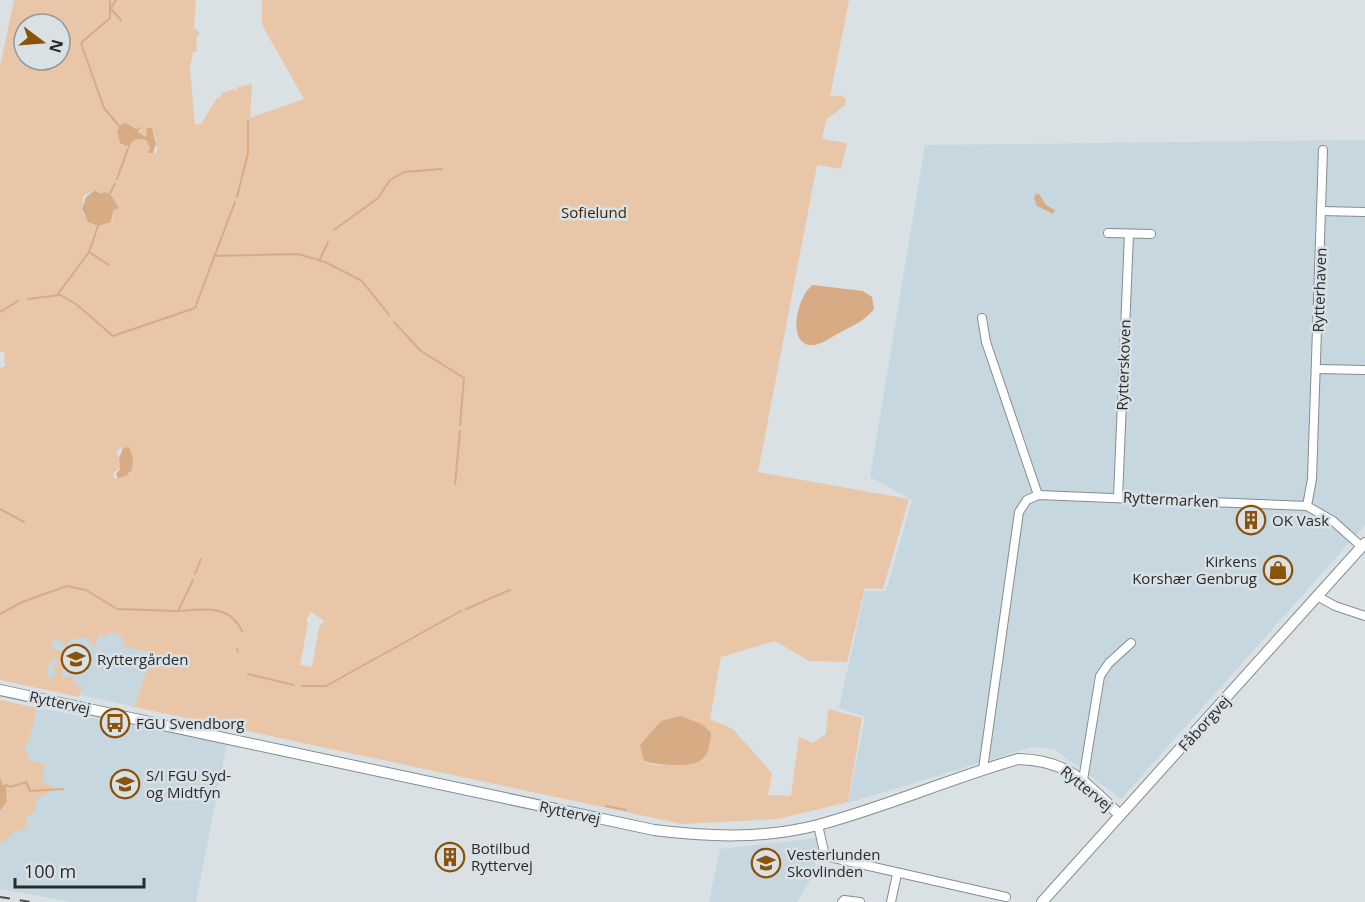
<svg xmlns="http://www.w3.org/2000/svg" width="1365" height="902" font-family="'Open Sans',sans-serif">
	<rect width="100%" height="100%" fill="#d9e1e5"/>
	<!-- built -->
	<g fill="#c7d7df">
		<polygon points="1365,140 1365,525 1121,799 1054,749 1032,747 848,803 865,717 839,708 865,591 886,591 912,500 870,477 925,145"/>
		<polygon points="28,616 62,625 133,637 154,653 134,707 0,676 0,617"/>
		<polygon points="0,701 227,743 196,902 72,902 0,889"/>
		<polygon points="817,838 820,848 812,877 797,902 709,902 720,849"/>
	</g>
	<!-- green -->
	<g fill="#e9c6a8" fill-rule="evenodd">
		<path d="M14,0H196L194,28L200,32L196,38L197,52H193L190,68L195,125L201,124L217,98L222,96L221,93L235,89L236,92L238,87L252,84L250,118L304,99L262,25V0H849L830,97L841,95L846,99L845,105L826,120L822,139L847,143L841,169L817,165L758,472L909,499L883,589L865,588L847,662L809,661L775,641L721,657L710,719L733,729L772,773L768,795L791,796L799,737L813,743L826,734L828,709L862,718L848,802L778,819L682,824L134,707L153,653L123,646L124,639L117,636H124L109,633L105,636L99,635L95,645L90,643V639L80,637L78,640L71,638L66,646L61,643L63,639L59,641L54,637L51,647L58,651L66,648L70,650V653L67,650L62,652L63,659H69L64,662L61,677L67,678L73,675V682L77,683L78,689L82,684L79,697L0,680V368L5,366L4,352H0V66ZM24,24H60V60H24ZM124,123L139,130L140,134L146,137L152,128L157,141L154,145L158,148L156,153H148L150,148L146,140L136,139L122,145L118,131ZM95,190L100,195L103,193L111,195L116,206L111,209L113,220L98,226L88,222L82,212L83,196ZM121,448L133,458L131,473L115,479L113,473L120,468L117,451ZM311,612L324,621L319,627L312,667L300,665L308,623L306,620ZM55,657L58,661L54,667L56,673L50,680C44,673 49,662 55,657ZM653,733L691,764L653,765L643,761L644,740Z"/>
		<polygon points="0,700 37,708 29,741 24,745 30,762 45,763 42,781 51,786 52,791 36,799 36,811 27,816 26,828 14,832 5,841 0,842 0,813 9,794 5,792 6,787 9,786 3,783 0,777"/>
	</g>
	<!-- water -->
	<g fill="#d7ac85">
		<polygon points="126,123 136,129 141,127 138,132 146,137 147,128 152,128 156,143 153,153 148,153 150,148 146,140 136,139 126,146 120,143 117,131 122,124"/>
		<polygon points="95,190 100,194 105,192 111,195 119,208 113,210 111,222 98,226 88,222 82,209 86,197"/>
		<polygon points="1036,194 1039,194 1046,205 1055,210 1053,214 1037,206 1034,198"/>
		<path d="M813,285L863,291L872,297L874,309C865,321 852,326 839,333C831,337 819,347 809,345C786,340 799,293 813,285Z"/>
		<polygon points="129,447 133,458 132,470 126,476 118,478 116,474 120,469 119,458 123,448"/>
		<path d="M680,716L702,724L711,733C710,742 709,755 701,760C692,768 655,765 644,761L640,745L661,721Z"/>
		<polygon points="0,777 3,785 8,784 10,787 6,787 7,801 0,811"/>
	</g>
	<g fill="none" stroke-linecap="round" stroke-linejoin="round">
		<!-- stream -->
		<g stroke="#d7ac85" stroke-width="2">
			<polyline points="110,0 110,18 81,43 104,108 120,127"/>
			<polyline points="111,8 116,0"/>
			<polyline points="111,9 121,20"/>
			<polyline points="117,179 130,143"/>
			<polyline points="109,195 115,184"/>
			<polyline points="237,197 248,153 248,121"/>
			<polyline points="334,230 378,198 390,180 404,172 442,169"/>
			<polyline points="89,252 109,265"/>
			<polyline points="213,256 298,254 325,262 362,281 389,315"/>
			<polyline points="320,259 328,242"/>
			<polyline points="58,294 89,252 98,226"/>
			<polyline points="28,299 60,295 76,304 113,336 195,308 235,202"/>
			<polyline points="0,312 18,301"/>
			<polyline points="394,322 421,351 464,378 460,425"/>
			<polyline points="455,484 460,431"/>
			<polyline points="0,509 24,522"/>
			<polyline points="195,574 201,559"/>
			<polyline points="466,609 510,590"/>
			<path d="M179,611C204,609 229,604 242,631"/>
			<polyline points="0,614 22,602 67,586 86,590 117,609 178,611 193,580"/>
			<polyline points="237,649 238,652"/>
			<polyline points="248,674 294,685"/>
			<polyline points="302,686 326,686 461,611"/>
			<polyline points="10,787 26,782 30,791 63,789"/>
			<polyline points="606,806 626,810"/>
		</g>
		<!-- minor casing -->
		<g stroke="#858c90" stroke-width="10">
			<g id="minor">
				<polyline points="1321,211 1365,212"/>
				<polyline points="1108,233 1151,234"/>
				<polyline points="982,318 986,342 1038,495"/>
				<polyline points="1317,369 1365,370"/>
				<polyline points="1118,497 1129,234"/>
				<polyline points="1307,506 1312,479 1323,150"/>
				<polyline points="1317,596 1335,606 1365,616"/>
				<polyline points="983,769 1019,512 1027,500 1038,495 1307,506 1333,521 1362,547"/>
				<polyline points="1083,780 1100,676 1109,663 1131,643"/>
				<polyline points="818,825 825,856 1006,897"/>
				<polyline points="842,902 844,900 860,902"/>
				<polyline points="891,902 897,874"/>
			</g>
		</g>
		<!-- tertiary casing -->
		<g stroke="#858c90" stroke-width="12">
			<g id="tertiary">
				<path d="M0,690L654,830C709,837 764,839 818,825C886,807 951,778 1018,759C1069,760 1085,783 1120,815"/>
				<polyline points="1042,902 1365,543"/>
			</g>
		</g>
		<!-- minor -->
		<use href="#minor" stroke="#fff" stroke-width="8"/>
		<!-- tertiary -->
		<use href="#tertiary" stroke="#fff" stroke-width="10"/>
		<!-- rail -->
		<polyline stroke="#4a4e51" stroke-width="2" stroke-dasharray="10 10" stroke-linecap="butt" points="0,897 31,902"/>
	</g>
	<!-- icons -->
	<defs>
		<g id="building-ring" transform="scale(1.5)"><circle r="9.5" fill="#d9e1e5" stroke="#8b5209" stroke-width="1.5"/><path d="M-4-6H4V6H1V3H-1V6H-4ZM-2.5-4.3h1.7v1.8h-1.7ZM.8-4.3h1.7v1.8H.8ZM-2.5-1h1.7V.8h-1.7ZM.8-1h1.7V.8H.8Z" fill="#8b5209"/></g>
		<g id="shop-ring" transform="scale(1.5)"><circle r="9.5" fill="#d9e1e5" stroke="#8b5209" stroke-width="1.5"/><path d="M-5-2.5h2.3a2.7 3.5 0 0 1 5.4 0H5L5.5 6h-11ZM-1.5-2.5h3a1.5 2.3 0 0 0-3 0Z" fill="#8b5209"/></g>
		<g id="school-ring" transform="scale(1.5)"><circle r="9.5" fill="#d9e1e5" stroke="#8b5209" stroke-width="1.5"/><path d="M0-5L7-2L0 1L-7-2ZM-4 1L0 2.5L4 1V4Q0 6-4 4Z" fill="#8b5209"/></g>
		<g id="bus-ring" transform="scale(1.5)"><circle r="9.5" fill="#d9e1e5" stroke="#8b5209" stroke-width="1.5"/><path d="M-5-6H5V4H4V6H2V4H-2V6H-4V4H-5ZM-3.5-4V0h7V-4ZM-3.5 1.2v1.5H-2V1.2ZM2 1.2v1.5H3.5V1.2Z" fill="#8b5209"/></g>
	</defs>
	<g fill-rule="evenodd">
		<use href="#building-ring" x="1251" y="520"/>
		<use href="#shop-ring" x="1278" y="570"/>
		<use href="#school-ring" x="76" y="659"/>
		<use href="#bus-ring" x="115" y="723"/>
		<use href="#school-ring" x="125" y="784"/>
		<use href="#building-ring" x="450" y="857"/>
		<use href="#school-ring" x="766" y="863"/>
	</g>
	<g text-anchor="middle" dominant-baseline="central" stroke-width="5" stroke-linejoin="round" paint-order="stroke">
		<!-- park labels -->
		<g font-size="15" fill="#402303" stroke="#d9e1e5">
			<text x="594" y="212">Sofielund</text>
		</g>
		<!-- street labels -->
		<g font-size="15" fill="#282b2d" stroke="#d9e1e5">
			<text transform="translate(1319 290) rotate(-88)">Rytterhaven</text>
			<text transform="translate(1123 365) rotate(-88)">Rytterskoven</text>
			<text transform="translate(1171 499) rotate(3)">Ryttermarken</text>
			<text transform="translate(60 702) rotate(12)">Ryttervej</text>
			<text transform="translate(1204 723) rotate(-48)">Fåborgvej</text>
			<text transform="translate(1087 788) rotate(39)">Ryttervej</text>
			<text transform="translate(570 812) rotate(12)">Ryttervej</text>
		</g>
		<!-- poi labels -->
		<g font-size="15" fill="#282b2d" stroke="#d9e1e5" text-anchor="start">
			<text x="1272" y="520">OK Vask</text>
			<text x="1257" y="561" text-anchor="end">Kirkens<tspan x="1257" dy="17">Korshær Genbrug</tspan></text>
			<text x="97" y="659">Ryttergården</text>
			<text x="136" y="723">FGU Svendborg</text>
			<text x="146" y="775">S/I FGU Syd-<tspan x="146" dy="17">og Midtfyn</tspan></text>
			<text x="471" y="848">Botilbud<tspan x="471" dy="17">Ryttervej</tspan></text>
			<text x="787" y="854">Vesterlunden<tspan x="787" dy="17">Skovlinden</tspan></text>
		</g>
	</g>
	<!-- north arrow -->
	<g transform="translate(42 42) rotate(106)"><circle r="28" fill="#d9e1e5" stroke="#92989b" stroke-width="1.5"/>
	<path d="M0-4.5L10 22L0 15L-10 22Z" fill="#8b5209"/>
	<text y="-9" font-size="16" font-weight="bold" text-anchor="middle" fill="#282b2d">N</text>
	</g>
	<!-- scale -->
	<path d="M15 878v9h129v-9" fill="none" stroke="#282b2d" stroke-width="3"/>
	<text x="24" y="878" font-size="18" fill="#282b2d" stroke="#d9e1e5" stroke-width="4.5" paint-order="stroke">100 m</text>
</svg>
